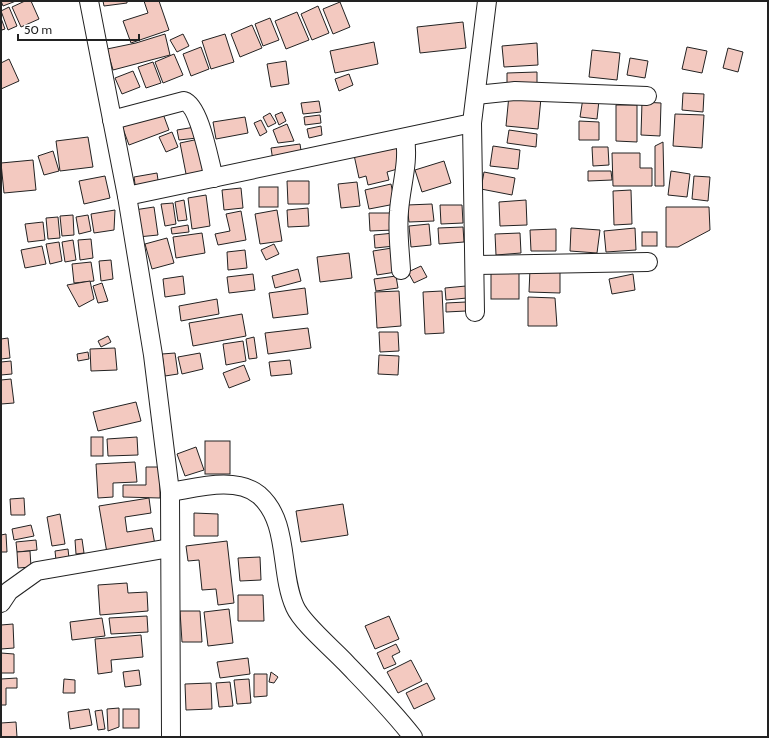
<svg xmlns="http://www.w3.org/2000/svg" width="769" height="738" font-family="Cabin,sans-serif">
	<rect width="100%" height="100%" fill="#fff"/>
	<!-- building -->
	<g fill="#f3c9c0" stroke="#222">
		<polygon points="1,1 16,1 3,6"/>
		<polygon points="25,1 31,1 39,19 21,27 12,7"/>
		<polygon points="103,1 127,1 127,3 104,6"/>
		<polygon points="144,1 159,1 169,30 131,43 123,21 148,13"/>
		<polygon points="340,2 350,27 333,34 323,9"/>
		<polygon points="318,6 329,33 312,40 301,14"/>
		<polygon points="9,7 17,26 8,30 1,11"/>
		<polygon points="297,12 309,40 286,49 275,21"/>
		<polygon points="1,18 5,29 2,30 1,27"/>
		<polygon points="270,18 279,40 263,46 255,24"/>
		<polygon points="463,22 466,48 420,53 417,27"/>
		<polygon points="252,25 262,48 240,57 231,34"/>
		<polygon points="165,34 170,55 113,70 107,49 136,43"/>
		<polygon points="183,34 189,46 177,52 170,40"/>
		<polygon points="225,34 234,62 211,69 202,41"/>
		<polygon points="374,42 378,64 335,73 330,51"/>
		<polygon points="537,43 538,65 504,67 502,46"/>
		<polygon points="201,47 209,69 191,76 183,54"/>
		<polygon points="687,47 707,51 702,73 682,69"/>
		<polygon points="728,48 743,52 738,72 723,68"/>
		<polygon points="592,50 620,53 617,80 589,77"/>
		<polygon points="174,54 183,75 163,83 155,62"/>
		<polygon points="630,58 648,61 645,78 627,75"/>
		<polygon points="9,59 19,81 1,89 1,63"/>
		<polygon points="286,61 289,84 271,87 267,64"/>
		<polygon points="153,62 161,83 146,88 138,67"/>
		<polygon points="133,71 140,87 122,94 115,78"/>
		<polygon points="537,72 537,87 507,87 507,73"/>
		<polygon points="349,74 353,85 339,91 335,79"/>
		<polygon points="683,93 704,94 703,112 682,110"/>
		<polygon points="509,95 541,98 538,129 506,126"/>
		<polygon points="583,98 599,100 597,119 580,117"/>
		<polygon points="319,101 321,112 303,114 301,103"/>
		<polygon points="642,102 661,103 660,136 641,135"/>
		<polygon points="616,105 637,105 637,142 616,141"/>
		<polygon points="162,111 169,130 129,145 122,126"/>
		<polygon points="282,112 286,121 279,125 275,115"/>
		<polygon points="270,113 276,123 268,127 263,117"/>
		<polygon points="675,114 704,115 702,148 673,146"/>
		<polygon points="320,115 321,123 305,125 304,117"/>
		<polygon points="245,117 248,133 216,139 213,122"/>
		<polygon points="261,120 267,132 260,136 254,123"/>
		<polygon points="579,121 599,122 599,140 579,140"/>
		<polygon points="287,124 294,141 278,143 273,130"/>
		<polygon points="321,126 322,135 309,138 307,129"/>
		<polygon points="195,127 197,138 179,140 177,130"/>
		<polygon points="509,130 537,134 536,147 507,143"/>
		<polygon points="172,132 178,147 166,152 159,137"/>
		<polygon points="88,137 93,167 60,171 56,141"/>
		<polygon points="199,139 206,175 187,179 180,143"/>
		<polygon points="663,142 664,186 655,186 655,146"/>
		<polygon points="300,144 302,157 273,161 271,148"/>
		<polygon points="396,145 401,168 387,172 389,180 368,185 366,176 359,178 354,155"/>
		<polygon points="493,146 520,150 518,169 490,166"/>
		<polygon points="592,147 608,147 609,165 593,166"/>
		<polygon points="53,151 59,171 44,175 38,156"/>
		<polygon points="612,153 640,153 640,168 652,168 652,186 613,186"/>
		<polygon points="33,160 36,190 4,193 1,163"/>
		<polygon points="444,161 451,183 422,192 415,170"/>
		<polygon points="588,171 611,171 612,180 588,181"/>
		<polygon points="671,171 690,174 687,197 668,195"/>
		<polygon points="484,172 515,178 512,195 481,189"/>
		<polygon points="157,173 159,187 136,191 134,177"/>
		<polygon points="105,176 110,198 84,204 79,181"/>
		<polygon points="694,176 710,177 708,201 692,199"/>
		<polygon points="287,181 309,181 309,204 288,204"/>
		<polygon points="357,182 360,206 341,208 338,184"/>
		<polygon points="391,184 395,204 369,209 365,190"/>
		<rect x="259" y="187" width="19" height="20"/>
		<polygon points="241,188 243,208 224,210 222,190"/>
		<polygon points="631,190 632,224 614,225 613,191"/>
		<polygon points="206,195 210,226 192,229 188,198"/>
		<polygon points="184,200 187,220 178,221 175,202"/>
		<polygon points="526,200 527,225 500,226 499,202"/>
		<polygon points="173,203 176,224 165,226 161,204"/>
		<polygon points="432,204 434,221 409,222 407,205"/>
		<polygon points="440,205 462,205 463,223 441,224"/>
		<polygon points="154,207 158,235 138,237 134,210"/>
		<polygon points="666,207 709,207 710,230 678,247 666,247"/>
		<polygon points="308,208 309,226 288,227 287,210"/>
		<polygon points="115,210 114,230 94,233 91,214"/>
		<polygon points="277,210 282,241 260,244 255,214"/>
		<polygon points="241,211 246,240 218,245 215,234 230,231 226,214"/>
		<polygon points="369,213 392,213 393,230 370,231"/>
		<polygon points="73,215 74,235 62,236 60,216"/>
		<polygon points="88,215 91,231 79,234 76,217"/>
		<polygon points="58,217 60,238 48,239 46,218"/>
		<polygon points="43,222 45,240 28,242 25,224"/>
		<polygon points="429,224 431,245 411,247 409,226"/>
		<polygon points="188,225 189,232 172,234 171,228"/>
		<polygon points="463,227 464,242 439,244 438,228"/>
		<polygon points="571,228 600,230 597,253 570,251"/>
		<polygon points="635,228 636,250 606,252 604,231"/>
		<polygon points="556,229 556,251 531,251 530,230"/>
		<rect x="642" y="232" width="15" height="14"/>
		<polygon points="202,233 205,253 176,258 173,237"/>
		<polygon points="394,233 395,246 375,248 374,235"/>
		<polygon points="520,233 521,253 496,255 495,234"/>
		<polygon points="167,238 174,263 152,269 145,244"/>
		<polygon points="91,239 93,258 80,260 78,240"/>
		<polygon points="73,240 76,260 65,262 62,242"/>
		<polygon points="59,242 62,261 50,264 46,244"/>
		<polygon points="274,244 279,254 266,260 261,250"/>
		<polygon points="42,246 46,264 25,268 21,250"/>
		<polygon points="392,248 396,272 377,275 373,251"/>
		<polygon points="245,250 247,268 228,270 227,252"/>
		<polygon points="349,253 352,278 320,282 317,257"/>
		<polygon points="111,260 113,279 101,281 99,261"/>
		<polygon points="91,262 94,281 74,283 72,264"/>
		<polygon points="421,266 427,277 414,283 408,272"/>
		<polygon points="298,269 301,281 275,288 272,276"/>
		<polygon points="530,269 560,270 560,293 529,292"/>
		<rect x="491" y="271" width="28" height="28"/>
		<polygon points="253,274 255,290 229,293 227,277"/>
		<polygon points="633,274 635,290 612,294 609,279"/>
		<polygon points="183,276 185,294 165,297 163,279"/>
		<polygon points="396,276 398,288 376,291 374,279"/>
		<polygon points="90,281 94,299 79,307 67,285"/>
		<polygon points="102,283 108,301 98,303 93,286"/>
		<polygon points="466,286 467,298 446,300 445,288"/>
		<polygon points="305,288 308,314 273,318 269,293"/>
		<polygon points="399,291 401,326 377,328 375,292"/>
		<polygon points="442,291 444,333 425,334 423,292"/>
		<polygon points="528,297 555,298 557,326 528,326"/>
		<polygon points="217,299 219,314 181,321 179,306"/>
		<polygon points="466,302 466,311 446,312 446,303"/>
		<polygon points="242,314 246,336 193,346 189,323"/>
		<polygon points="308,328 311,348 268,354 265,333"/>
		<polygon points="379,332 398,332 399,351 380,352"/>
		<polygon points="108,336 111,342 101,347 98,341"/>
		<polygon points="254,337 257,358 249,359 246,339"/>
		<polygon points="8,338 10,358 1,359 1,339"/>
		<polygon points="243,341 246,361 226,365 223,344"/>
		<polygon points="115,348 117,370 91,371 90,349"/>
		<polygon points="88,352 89,359 78,361 77,354"/>
		<polygon points="175,353 178,374 165,376 162,354"/>
		<polygon points="200,353 203,369 182,374 178,357"/>
		<polygon points="379,355 399,356 398,375 378,374"/>
		<polygon points="290,360 292,374 271,376 269,362"/>
		<polygon points="11,361 12,374 1,375 1,362"/>
		<polygon points="244,365 250,380 229,388 223,373"/>
		<polygon points="11,379 14,403 1,404 1,380"/>
		<polygon points="136,402 141,421 98,431 93,412"/>
		<rect x="91" y="437" width="12" height="19"/>
		<polygon points="137,437 138,455 108,456 107,439"/>
		<rect x="205" y="441" width="25" height="33"/>
		<polygon points="196,447 204,470 185,476 177,454"/>
		<polygon points="135,462 137,482 113,483 113,497 98,498 96,464"/>
		<polygon points="146,467 160,467 160,498 123,497 123,485 146,485"/>
		<polygon points="24,498 25,515 11,515 10,499"/>
		<polygon points="149,498 151,513 125,517 127,532 152,528 155,545 107,553 99,506"/>
		<polygon points="343,504 348,535 301,542 296,511"/>
		<polygon points="194,513 218,514 218,536 194,536"/>
		<polygon points="60,514 65,544 52,546 47,517"/>
		<polygon points="31,525 34,536 14,540 12,529"/>
		<polygon points="6,534 7,552 1,552 1,535"/>
		<polygon points="82,539 84,553 76,554 75,540"/>
		<polygon points="36,540 37,550 17,552 16,542"/>
		<polygon points="227,541 234,603 218,605 216,589 202,590 199,560 188,561 186,546"/>
		<polygon points="68,549 69,558 56,560 55,551"/>
		<polygon points="30,551 31,567 18,568 17,552"/>
		<polygon points="260,557 261,580 240,581 238,558"/>
		<polygon points="127,583 128,593 147,592 148,611 100,615 98,585"/>
		<polygon points="238,595 263,595 264,621 238,621"/>
		<polygon points="229,609 233,643 208,646 204,612"/>
		<polygon points="180,611 200,611 202,642 182,642"/>
		<polygon points="147,616 148,632 111,634 109,618"/>
		<polygon points="389,616 399,639 375,649 365,626"/>
		<polygon points="102,618 105,636 72,640 70,622"/>
		<polygon points="13,624 14,648 1,649 1,625"/>
		<polygon points="141,635 143,657 111,660 112,672 98,674 95,639"/>
		<polygon points="396,644 400,652 392,656 396,664 384,669 377,653"/>
		<polygon points="1,653 14,654 14,673 1,673"/>
		<polygon points="248,658 250,674 220,678 217,662"/>
		<polygon points="411,660 422,681 398,693 387,672"/>
		<polygon points="139,670 141,685 125,687 123,672"/>
		<polygon points="271,672 278,677 274,683 269,682"/>
		<polygon points="254,674 267,674 267,696 254,697"/>
		<polygon points="17,678 17,688 6,688 6,705 1,705 1,679"/>
		<polygon points="64,679 75,680 75,693 63,693"/>
		<polygon points="249,679 251,703 237,704 234,680"/>
		<polygon points="230,682 233,706 219,707 216,683"/>
		<polygon points="211,683 212,709 186,710 185,684"/>
		<polygon points="427,683 435,699 414,709 406,693"/>
		<polygon points="119,708 119,727 108,731 107,709"/>
		<polygon points="89,709 92,725 70,729 68,712"/>
		<rect x="123" y="709" width="16" height="19"/>
		<polygon points="102,710 105,729 98,730 95,711"/>
		<polygon points="16,722 17,737 1,737 1,723"/>
	</g>
	<g fill="none" stroke-linecap="round" stroke-linejoin="round">
		<!-- minor casing -->
		<g stroke="#222" stroke-width="20">
			<g id="minor">
				<polyline points="89,1 127,196 153,355 170,492 171,737"/>
				<polyline points="476,95 515,91 647,96"/>
				<path d="M112,120L184,101C200,106 209,161 214,178"/>
				<polyline points="472,123 475,312"/>
				<polyline points="127,196 472,123 487,1"/>
				<polyline points="475,265 648,262"/>
				<path d="M401,270C400,251 397,230 399,211C401,185 409,163 405,138"/>
				<path d="M170,492C196,488 236,476 259,495C290,522 279,572 295,607C302,623 333,649 346,663C369,687 393,711 413,737"/>
				<polyline points="1,603 9,591 37,571 170,548"/>
			</g>
		</g>
		<!-- minor -->
		<use href="#minor" stroke="#fff" stroke-width="18"/>
	</g>
	<!-- border -->
	<rect width="769" height="738" fill="none" stroke="#222222" stroke-width="4"/>
	<!-- scale -->
	<path d="M18 34v6h121v-6" fill="none" stroke="#222222" stroke-width="2"/>
	<text x="24" y="34" font-size="12" fill="#222222" stroke="#ffffff" stroke-width="3" paint-order="stroke">50 m</text>
</svg>
